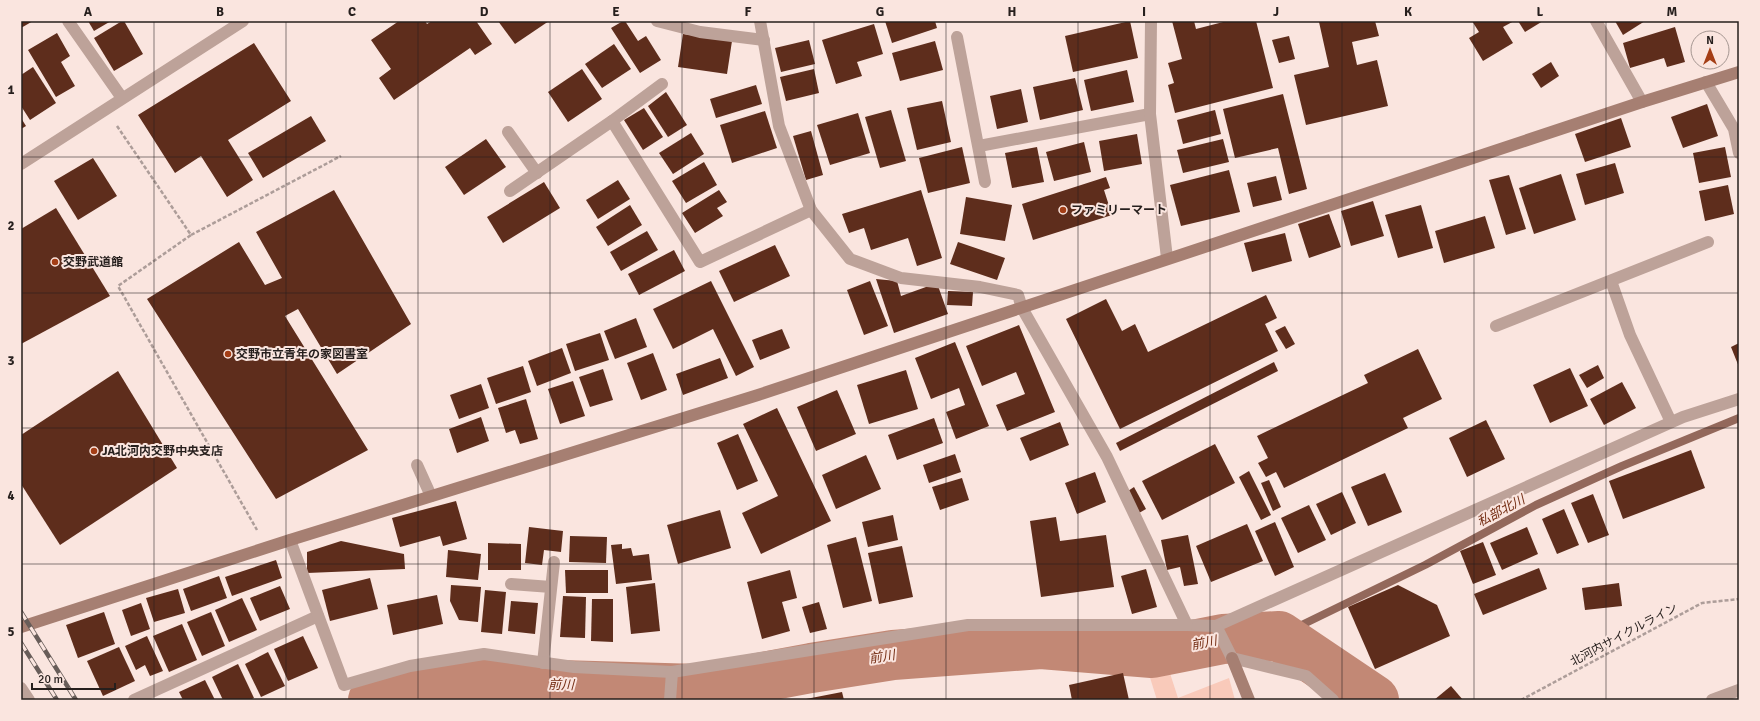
<svg xmlns="http://www.w3.org/2000/svg" width="1760" height="721" font-family="Signika,'Noto Sans JP',sans-serif">
	<rect width="100%" height="100%" fill="#fae5df"/>
	<!-- green -->
	<polygon fill="#f9caba" points="1167,664 1178,698 1229,678 1235,700 1157,700 1147,668"/>
	<g fill="none" stroke-linecap="round" stroke-linejoin="round">
		<!-- stream -->
		<polyline stroke="#93685b" stroke-width="8" points="1279,636 1425,565 1536,505 1622,466 1739,418"/>
		<!-- river -->
		<polyline stroke="#c28875" stroke-width="50" points="373,700 410,691 487,683 699,689 811,668 893,655 1041,644 1152,653 1223,639 1279,636 1374,700"/>
	</g>
	<!-- building -->
	<g fill="#5e2d1c">
		<polygon points="21,21 33,21 21,28"/>
		<polygon points="88,21 111,21 94,31"/>
		<polygon points="122,21 124,21 143,54 114,71 94,38"/>
		<polygon points="399,21 425,21 427,24 432,21 476,21 492,44 475,55 470,48 394,100 379,78 391,69 371,40"/>
		<polygon points="498,21 549,21 515,44"/>
		<polygon points="623,21 625,21 638,41 646,36 661,60 640,73 611,28"/>
		<polygon points="885,21 935,21 937,28 892,43"/>
		<polygon points="1130,21 1138,58 1073,72 1065,36"/>
		<polygon points="1172,21 1194,21 1196,29 1227,21 1256,21 1273,88 1175,113 1168,85 1174,83 1168,63 1182,59"/>
		<polygon points="1323,21 1375,21 1379,36 1352,42 1357,65 1377,60 1388,106 1306,125 1294,75 1329,67 1319,22"/>
		<polygon points="1472,21 1514,21 1503,27 1513,43 1483,61 1469,38 1479,32"/>
		<polygon points="1518,21 1543,21 1525,32"/>
		<polygon points="1615,21 1645,21 1623,35"/>
		<polygon points="874,24 883,54 857,62 862,76 836,84 822,40"/>
		<polygon points="1675,27 1685,62 1667,67 1664,58 1630,68 1623,43"/>
		<polygon points="57,33 70,56 61,62 75,86 56,97 28,50"/>
		<polygon points="683,34 732,41 727,74 678,67"/>
		<polygon points="1289,36 1295,59 1279,63 1272,40"/>
		<polygon points="809,40 815,64 781,72 775,48"/>
		<polygon points="935,41 943,70 900,81 892,53"/>
		<polygon points="254,43 291,101 228,140 253,180 227,197 201,156 175,173 138,115"/>
		<polygon points="614,44 631,69 602,88 585,64"/>
		<polygon points="1551,62 1559,76 1541,88 1532,74"/>
		<polygon points="33,67 56,103 30,120 21,106 21,75"/>
		<polygon points="582,69 602,99 568,122 548,92"/>
		<polygon points="814,69 819,93 786,101 780,77"/>
		<polygon points="1127,70 1134,102 1091,111 1084,80"/>
		<polygon points="1075,78 1083,110 1040,120 1033,87"/>
		<polygon points="756,85 762,104 716,118 710,99"/>
		<polygon points="1021,89 1028,122 997,129 990,96"/>
		<polygon points="666,92 687,125 668,137 648,106"/>
		<polygon points="1283,94 1307,189 1289,194 1278,148 1235,158 1223,109"/>
		<polygon points="942,101 951,142 917,150 907,108"/>
		<polygon points="1707,104 1718,136 1683,148 1671,117"/>
		<polygon points="644,108 663,137 643,150 624,120"/>
		<polygon points="891,110 906,161 880,168 865,117"/>
		<polygon points="1215,110 1221,134 1183,144 1177,120"/>
		<polygon points="765,111 777,148 732,163 720,125"/>
		<polygon points="858,113 870,153 830,165 817,125"/>
		<polygon points="311,116 326,141 263,178 248,153"/>
		<polygon points="21,118 26,126 21,129"/>
		<polygon points="1621,118 1631,147 1585,162 1575,134"/>
		<polygon points="811,131 823,175 806,180 793,136"/>
		<polygon points="691,133 704,154 673,174 659,153"/>
		<polygon points="1137,134 1142,164 1104,171 1099,141"/>
		<polygon points="486,139 506,167 464,195 445,167"/>
		<polygon points="1223,139 1229,162 1183,173 1177,150"/>
		<polygon points="1084,142 1091,172 1054,181 1046,152"/>
		<polygon points="962,147 970,183 928,193 919,158"/>
		<polygon points="1037,147 1044,182 1012,188 1005,153"/>
		<polygon points="1725,147 1731,177 1699,183 1693,153"/>
		<polygon points="93,158 117,196 78,220 54,181"/>
		<polygon points="704,162 717,185 686,203 672,181"/>
		<polygon points="1615,163 1624,193 1585,205 1576,174"/>
		<polygon points="1229,170 1240,212 1181,226 1170,185"/>
		<polygon points="1561,174 1576,220 1534,234 1519,188"/>
		<polygon points="1509,175 1526,229 1506,235 1489,180"/>
		<polygon points="1276,176 1282,200 1253,207 1247,183"/>
		<polygon points="1106,177 1110,188 1104,190 1112,215 1033,240 1022,204"/>
		<polygon points="618,180 630,199 598,219 586,200"/>
		<polygon points="544,182 560,208 503,243 487,217"/>
		<polygon points="1728,185 1734,214 1705,221 1699,191"/>
		<polygon points="334,190 411,324 337,374 298,309 285,316 368,450 276,499 147,299 239,242 265,285 282,278 256,232"/>
		<polygon points="719,190 727,202 717,208 723,216 695,233 682,213"/>
		<polygon points="921,190 942,258 917,266 908,238 871,250 864,228 849,233 842,214"/>
		<polygon points="966,197 1012,205 1005,241 960,234"/>
		<polygon points="1373,201 1384,236 1351,246 1341,211"/>
		<polygon points="630,205 642,225 608,246 596,227"/>
		<polygon points="1421,205 1433,248 1398,258 1385,215"/>
		<polygon points="56,208 110,296 21,344 21,229"/>
		<polygon points="1329,214 1341,247 1309,258 1298,224"/>
		<polygon points="1485,216 1495,248 1444,263 1435,231"/>
		<polygon points="647,231 658,250 621,271 610,252"/>
		<polygon points="1285,233 1292,261 1252,272 1244,243"/>
		<polygon points="958,242 1005,258 997,280 950,264"/>
		<polygon points="775,245 790,276 734,302 719,271"/>
		<polygon points="674,250 685,271 639,295 628,274"/>
		<polygon points="876,279 897,281 901,296 937,283 948,314 894,333"/>
		<polygon points="711,281 754,367 736,376 713,329 673,349 653,309"/>
		<polygon points="870,281 888,326 864,335 847,290"/>
		<polygon points="948,291 973,292 972,306 947,305"/>
		<polygon points="1266,295 1277,318 1265,324 1278,351 1120,429 1066,319 1106,299 1122,331 1135,324 1148,352"/>
		<polygon points="636,318 647,347 615,359 604,331"/>
		<polygon points="1019,325 1055,412 1007,431 996,405 1025,394 1016,372 982,386 966,346"/>
		<polygon points="1285,326 1295,344 1286,349 1275,331"/>
		<polygon points="782,329 790,348 760,360 752,340"/>
		<polygon points="600,333 609,360 575,371 566,344"/>
		<polygon points="955,342 989,426 956,439 946,412 965,405 959,388 931,399 915,358"/>
		<polygon points="1739,343 1739,367 1731,347"/>
		<polygon points="562,348 571,373 537,386 528,361"/>
		<polygon points="1418,349 1442,399 1403,418 1408,428 1284,488 1276,472 1266,477 1258,463 1268,458 1257,436 1368,383 1364,375"/>
		<polygon points="653,353 667,390 641,400 627,363"/>
		<polygon points="720,358 728,378 683,395 676,374"/>
		<polygon points="1274,362 1278,371 1120,451 1116,443"/>
		<polygon points="1598,365 1604,378 1587,388 1579,375"/>
		<polygon points="523,366 531,392 496,404 487,378"/>
		<polygon points="1570,368 1588,406 1550,423 1533,385"/>
		<polygon points="603,369 613,400 590,407 579,377"/>
		<polygon points="906,370 918,409 869,424 857,385"/>
		<polygon points="118,371 177,468 60,545 21,484 21,435"/>
		<polygon points="573,381 585,416 560,424 548,389"/>
		<polygon points="1622,382 1636,408 1604,425 1590,399"/>
		<polygon points="481,384 489,408 459,419 450,395"/>
		<polygon points="837,390 856,434 816,451 797,407"/>
		<polygon points="526,399 538,439 520,444 515,430 506,433 498,408"/>
		<polygon points="777,408 831,521 761,554 742,513 778,496 743,424"/>
		<polygon points="481,417 489,441 457,453 449,429"/>
		<polygon points="934,418 943,443 897,460 888,435"/>
		<polygon points="1486,420 1505,459 1467,477 1449,438"/>
		<polygon points="1060,422 1069,445 1030,461 1020,438"/>
		<polygon points="738,434 758,481 737,490 717,443"/>
		<polygon points="1215,444 1235,483 1162,520 1142,481"/>
		<polygon points="1691,450 1705,488 1623,519 1609,481"/>
		<polygon points="955,454 961,472 929,483 923,465"/>
		<polygon points="866,455 881,489 836,509 822,475"/>
		<polygon points="1249,471 1271,515 1261,520 1239,477"/>
		<polygon points="1095,472 1106,502 1077,514 1065,483"/>
		<polygon points="1385,473 1402,512 1368,526 1351,487"/>
		<polygon points="962,478 969,500 940,510 932,487"/>
		<polygon points="1269,480 1281,507 1273,511 1261,483"/>
		<polygon points="1134,487 1146,509 1139,513 1128,491"/>
		<polygon points="1342,492 1356,523 1331,535 1316,504"/>
		<polygon points="1593,494 1609,535 1588,543 1571,503"/>
		<polygon points="456,501 467,539 443,546 440,536 400,547 392,518"/>
		<polygon points="1309,505 1326,540 1298,553 1281,518"/>
		<polygon points="1564,509 1579,545 1557,554 1542,519"/>
		<polygon points="720,510 731,548 678,564 667,525"/>
		<polygon points="893,515 898,540 868,547 862,522"/>
		<polygon points="1056,517 1060,541 1106,535 1114,587 1041,597 1030,521"/>
		<polygon points="1275,522 1294,567 1275,576 1255,531"/>
		<polygon points="1247,524 1263,561 1211,582 1196,546"/>
		<polygon points="529,527 563,531 561,552 544,550 542,565 525,563"/>
		<polygon points="1527,527 1538,554 1502,570 1490,543"/>
		<polygon points="1188,535 1198,584 1184,586 1180,567 1167,570 1161,540"/>
		<polygon points="570,536 607,537 606,563 569,562"/>
		<polygon points="856,537 872,601 843,608 827,545"/>
		<polygon points="341,541 404,554 405,569 307,573 307,552"/>
		<polygon points="1483,542 1496,575 1473,584 1460,551"/>
		<polygon points="488,543 521,544 521,570 488,570"/>
		<polygon points="622,544 622,549 631,548 633,556 649,554 652,580 616,584 611,545"/>
		<polygon points="902,546 913,597 879,604 868,553"/>
		<polygon points="448,550 481,554 478,580 446,577"/>
		<polygon points="276,560 282,578 232,596 225,577"/>
		<polygon points="1539,568 1547,589 1483,615 1474,594"/>
		<polygon points="1146,569 1157,607 1132,614 1121,576"/>
		<polygon points="565,570 608,570 608,593 566,593"/>
		<polygon points="790,570 797,598 782,602 790,631 762,639 747,582"/>
		<polygon points="219,576 227,598 191,611 183,589"/>
		<polygon points="370,578 378,609 330,621 322,590"/>
		<polygon points="655,583 660,631 631,634 626,587"/>
		<polygon points="1619,583 1622,606 1585,610 1582,588"/>
		<polygon points="451,585 481,587 478,622 459,620 450,601"/>
		<polygon points="1398,585 1437,605 1450,636 1375,669 1348,607"/>
		<polygon points="280,586 290,609 260,621 250,598"/>
		<polygon points="178,589 185,613 154,622 146,598"/>
		<polygon points="485,590 506,592 502,634 481,632"/>
		<polygon points="437,595 443,624 393,635 387,605"/>
		<polygon points="563,596 586,597 585,638 560,637"/>
		<polygon points="242,598 257,630 229,642 215,610"/>
		<polygon points="592,599 613,599 613,642 591,641"/>
		<polygon points="511,601 538,603 535,634 508,631"/>
		<polygon points="819,602 827,629 810,633 802,607"/>
		<polygon points="141,603 150,629 131,636 122,610"/>
		<polygon points="104,612 115,644 78,658 66,625"/>
		<polygon points="211,612 225,646 202,656 187,622"/>
		<polygon points="182,624 197,660 169,672 153,636"/>
		<polygon points="147,636 163,671 150,676 145,665 136,670 125,646"/>
		<polygon points="303,636 318,668 288,681 274,649"/>
		<polygon points="119,647 135,681 103,696 87,661"/>
		<polygon points="268,652 285,686 261,697 245,664"/>
		<polygon points="238,664 254,698 250,700 223,700 212,677"/>
		<polygon points="1123,673 1129,700 1072,700 1069,685"/>
		<polygon points="205,680 215,700 183,700 179,692"/>
		<polygon points="1451,686 1463,700 1434,700"/>
		<polygon points="842,692 844,700 806,700 806,699"/>
	</g>
	<g fill="none" stroke-linecap="round" stroke-linejoin="round">
		<!-- path -->
		<g stroke="#ad9d99" stroke-width="2.5" stroke-dasharray="4 2" stroke-linecap="butt">
			<polyline points="117,126 191,235 118,286 257,530"/>
			<polyline points="191,235 341,156"/>
			<polyline points="1521,700 1702,603 1739,599"/>
		</g>
		<!-- lane -->
		<g stroke="#bda299" stroke-width="12">
			<polyline points="957,37 985,182"/>
			<polyline points="1706,82 1734,129 1739,153"/>
			<polyline points="979,146 1150,114"/>
			<polyline points="1611,281 1630,335 1671,422"/>
			<polyline points="1496,326 1708,242"/>
			<polyline points="417,465 431,496"/>
			<polyline points="511,584 551,587"/>
			<polyline points="543,663 554,562"/>
			<polyline points="134,700 318,616"/>
		</g>
		<!-- street -->
		<g stroke="#bda299" stroke-width="12">
			<polyline points="68,21 122,98"/>
			<polyline points="657,21 700,32 764,40"/>
			<polyline points="760,21 779,126 811,210 850,259 901,278 980,287 1018,295 1022,308 1107,457 1187,625 1216,626 1683,417 1739,399"/>
			<polyline points="1151,21 1150,114 1167,258"/>
			<polyline points="1596,21 1642,102"/>
			<polyline points="612,121 662,84"/>
			<polyline points="508,132 537,173"/>
			<polyline points="21,164 243,21"/>
			<polyline points="510,191 612,121 700,262 811,210"/>
			<polyline points="290,540 344,685 410,666 484,654 574,667 672,672 968,625 1187,625"/>
			<polyline points="1216,626 1232,658 1306,676 1333,700"/>
			<polyline points="21,688 29,700"/>
			<polyline points="670,700 672,672"/>
			<polyline points="1712,700 1739,690"/>
		</g>
		<!-- secondary -->
		<g stroke="#a67f72" stroke-width="12">
			<polyline points="21,627 290,540 758,395 1642,102 1739,72"/>
			<polyline points="1232,658 1249,700"/>
		</g>
		<!-- rail casing -->
		<g stroke="#685d59" stroke-width="4.5">
			<g id="rail">
				<polyline points="21,612 76,700"/>
				<polyline points="21,643 57,700"/>
			</g>
		</g>
		<!-- rail -->
		<use href="#rail" stroke="#fae5df" stroke-width="3" stroke-dasharray="9" stroke-linecap="butt"/>
	</g>
	<!-- grid -->
	<path fill="none" stroke="#261f1d" stroke-width="1" stroke-opacity="0.55" d="M154,21V700M286,21V700M418,21V700M550,21V700M682,21V700M814,21V700M946,21V700M1078,21V700M1210,21V700M1342,21V700M1474,21V700M1606,21V700M21,157H1739M21,293H1739M21,428H1739M21,564H1739"/>
	<!-- markers -->
	<g fill="#a43e16" stroke="#fae5df" stroke-width="1.5">
		<circle cx="1063" cy="210" r="4"/>
		<circle cx="55" cy="262" r="4"/>
		<circle cx="228" cy="354" r="4"/>
		<circle cx="94" cy="451" r="4"/>
	</g>
	<g text-anchor="middle" dominant-baseline="central" stroke-width="4" stroke-linejoin="round" paint-order="stroke">
		<!-- poi labels -->
		<g font-size="12" font-weight="bold" fill="#261f1d" stroke="#fae5df" text-anchor="start">
			<text x="1071" y="210">ファミリーマート</text>
			<text x="63" y="262">交野武道館</text>
			<text x="236" y="354">交野市立青年の家図書室</text>
			<text x="102" y="451">JA北河内交野中央支店</text>
		</g>
		<!-- street labels -->
		<g font-size="12" fill="#261f1d" stroke="#fae5df">
			<text transform="translate(1624 635) rotate(-28)">北河内サイクルライン</text>
		</g>
		<!-- water labels -->
		<g font-size="13" font-style="italic" fill="#742d13" stroke="#fae5df">
			<text transform="translate(1501 511) rotate(-28)">私部北川</text>
			<text transform="translate(1204 643) rotate(-11)">前川</text>
			<text transform="translate(882 657) rotate(-9)">前川</text>
			<text transform="translate(561 685) rotate(1)">前川</text>
		</g>
	</g>
	<!-- border -->
	<rect width="1760" height="721" fill="none" stroke="#fae5df" stroke-width="44"/>
	<!-- north arrow -->
	<g transform="translate(1710 50)"><circle r="19" fill="#fae5df" stroke="#a59691"/>
	<path d="M0-3L7 15L0 10L-7 15Z" fill="#a43e16"/>
	<text y="-6" font-size="11" font-weight="bold" text-anchor="middle" fill="#261f1d">N</text>
	</g>
	<!-- scale -->
	<path d="M32 683v6h83v-6" fill="none" stroke="#261f1d" stroke-width="2"/>
	<text x="38" y="683" font-size="12" fill="#261f1d" stroke="#fae5df" stroke-width="3" paint-order="stroke">20 m</text>
	<rect x="22" y="22" width="1716" height="677" fill="none" stroke="#261f1d" stroke-width="1.5"/>
	<g font-size="13" text-anchor="middle" font-weight="bold" fill="#261f1d">
		<text x="88" y="16">A</text>
		<text x="220" y="16">B</text>
		<text x="352" y="16">C</text>
		<text x="484" y="16">D</text>
		<text x="616" y="16">E</text>
		<text x="748" y="16">F</text>
		<text x="880" y="16">G</text>
		<text x="1012" y="16">H</text>
		<text x="1144" y="16">I</text>
		<text x="1276" y="16">J</text>
		<text x="1408" y="16">K</text>
		<text x="1540" y="16">L</text>
		<text x="1672" y="16">M</text>
		<text x="11" y="94">1</text>
		<text x="11" y="230">2</text>
		<text x="11" y="365">3</text>
		<text x="11" y="500">4</text>
		<text x="11" y="636">5</text>
	</g>
</svg>
